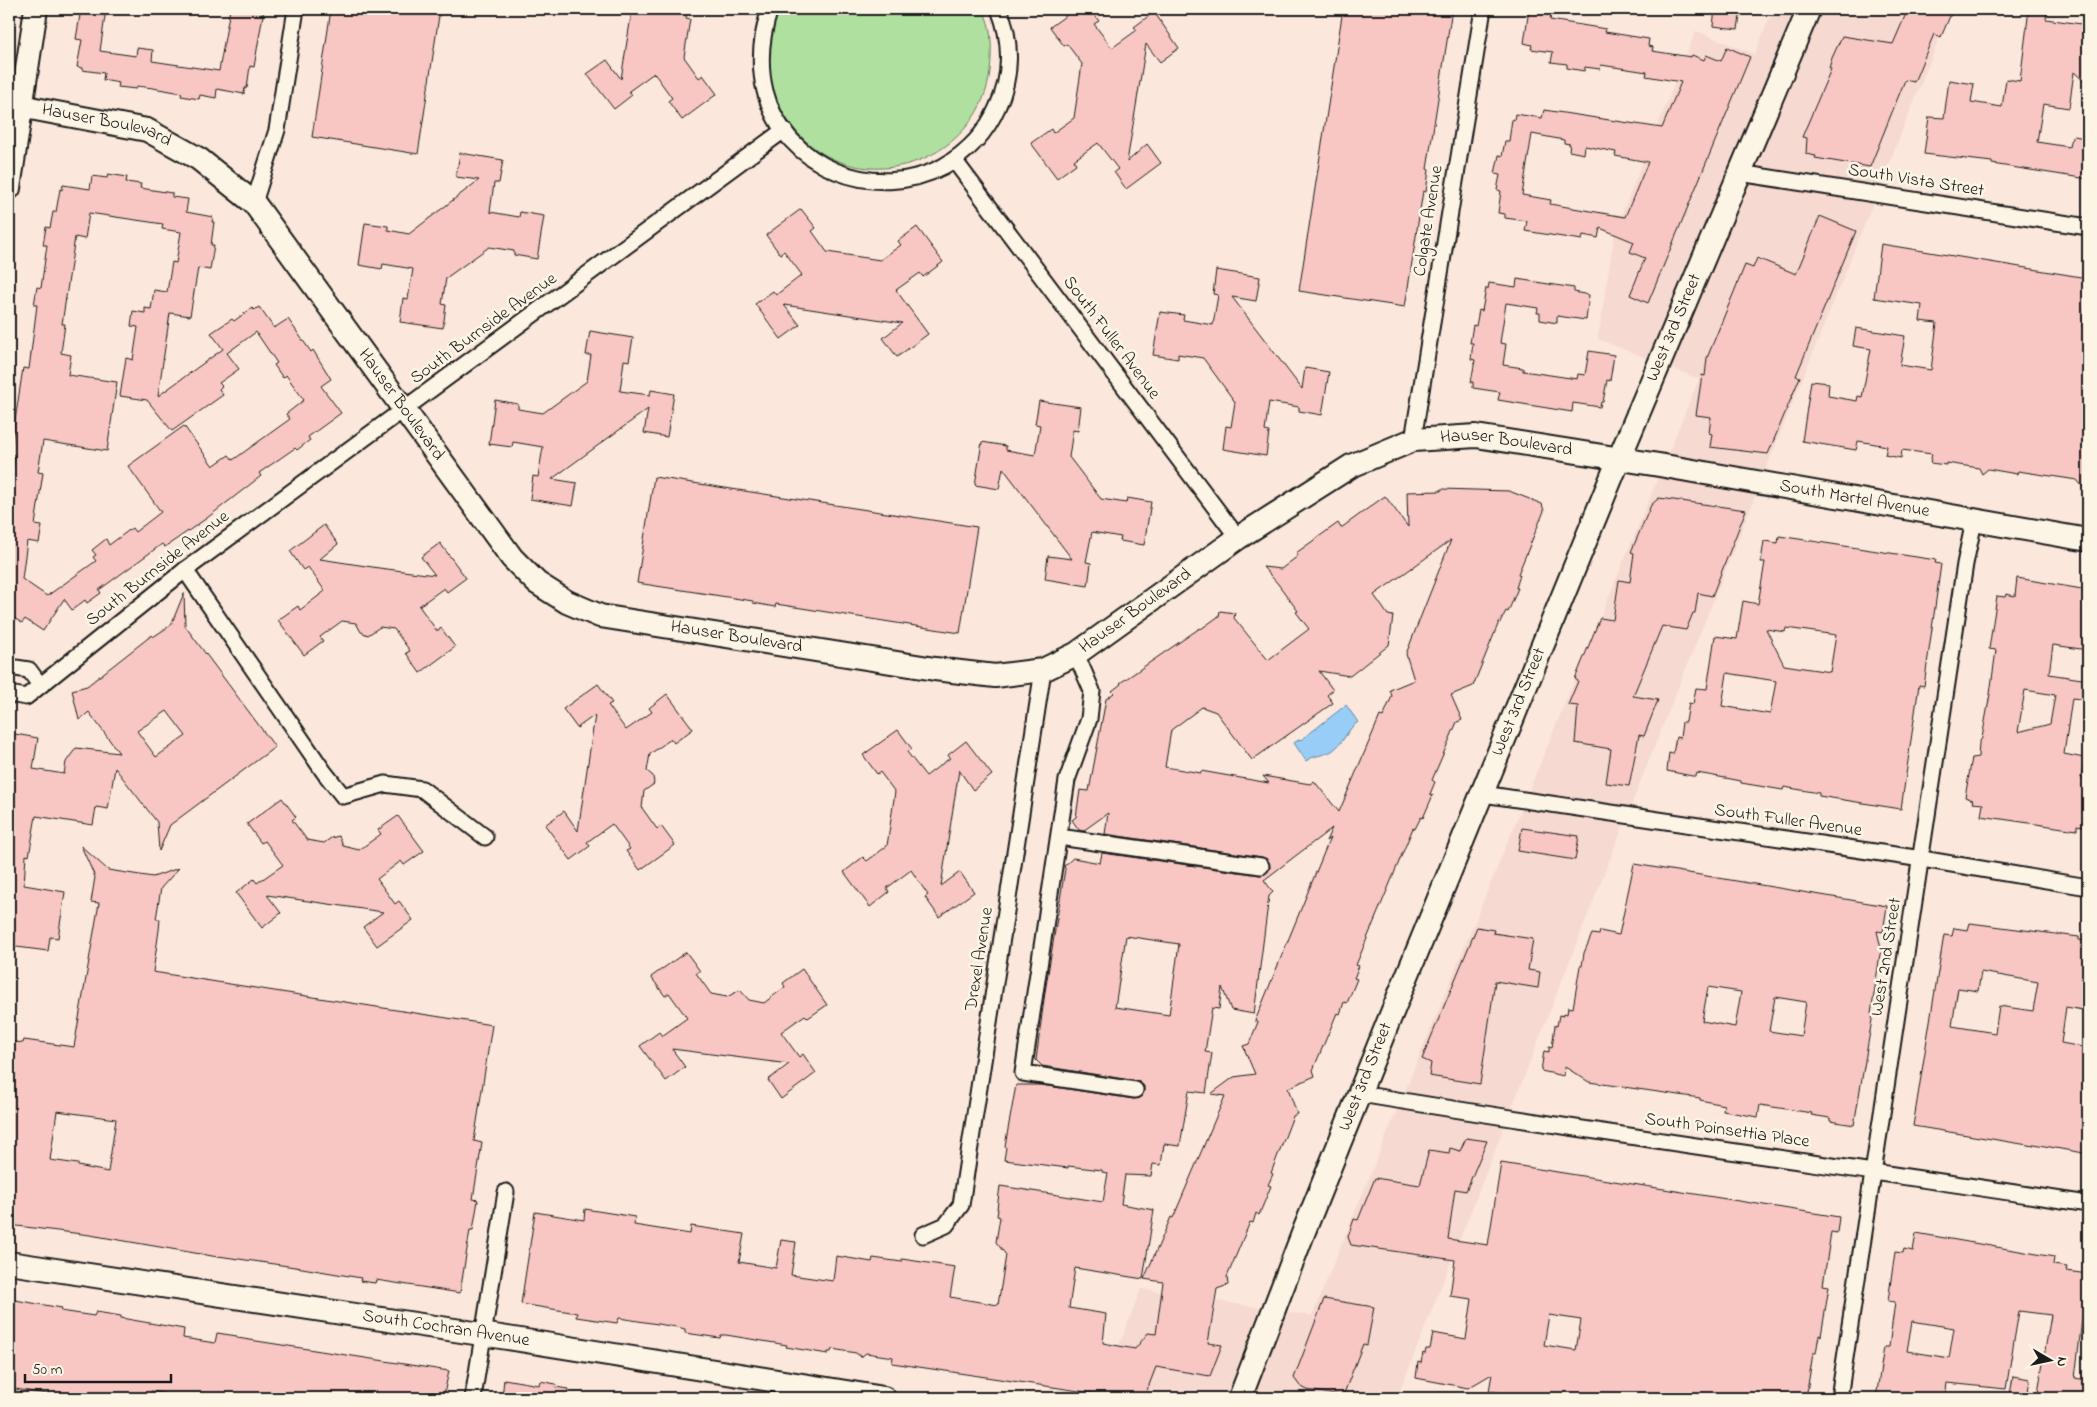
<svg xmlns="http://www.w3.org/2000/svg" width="2097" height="1407" font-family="'Indie Flower',sans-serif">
	<rect width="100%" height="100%" fill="#fbe7db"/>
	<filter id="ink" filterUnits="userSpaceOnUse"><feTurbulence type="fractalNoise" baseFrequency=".02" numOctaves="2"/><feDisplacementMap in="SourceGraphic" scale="10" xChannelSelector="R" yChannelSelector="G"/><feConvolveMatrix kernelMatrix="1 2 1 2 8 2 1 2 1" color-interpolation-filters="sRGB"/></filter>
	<g filter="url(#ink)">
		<!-- built -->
		<polygon fill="#f6d9d0" points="1773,9 1951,9 1647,765 1397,1398 1099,1398 1141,1289 1312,1316 1699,379 1598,339 1615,231 1696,31 1755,54"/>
		<!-- green -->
		<path fill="#afe0a0" stroke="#667e5e" d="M777,9H982C993,27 992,51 990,71C981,152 884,195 817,150C801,139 789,124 780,107C772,91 766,72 766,53C766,39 773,22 777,9Z"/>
		<!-- water -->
		<path fill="#97cdf6" stroke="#66869f" d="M1346,705L1358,722C1347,729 1344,743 1332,751C1323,756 1314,755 1306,761L1294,743L1300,739L1301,740Z"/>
		<!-- building -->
		<g fill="#f8c7c4" stroke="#1c1c1c" fill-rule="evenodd">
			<polygon points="81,9 106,9 100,51 136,56 137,48 153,50 152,61 219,71 230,9 264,9 254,67 250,66 247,88 245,88 244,94 217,89 216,98 200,95 199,99 181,96 182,93 153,88 137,86 136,89 118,87 119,83 103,80 104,73 82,70 82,68 77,67 82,40 76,39"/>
			<polygon points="331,9 440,9 418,154 312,137"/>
			<polygon points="641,9 687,9 686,18 690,19 684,57 699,78 703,75 717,94 682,120 668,101 672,98 654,73 629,91 632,95 614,109 587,74 607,60 621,79 632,10 640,12"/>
			<polygon points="1075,9 1090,9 1099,21 1094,24 1112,48 1137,30 1134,27 1154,12 1179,48 1160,62 1146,44 1127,162 1147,144 1161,163 1126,189 1114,172 1118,169 1098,143 1074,160 1076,164 1057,178 1031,143 1051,129 1053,133 1074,118 1082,64 1067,44 1064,46 1050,27"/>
			<polygon points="1343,9 1452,9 1427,169 1429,170 1426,192 1423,191 1405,307 1299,291"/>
			<path d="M1529,9H1552L1550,20L1606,29L1605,32L1649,39L1648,46L1653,47L1652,51L1691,57L1692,55L1704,60L1706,55L1721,61L1727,47L1750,57L1648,303L1630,295L1645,258L1630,252L1634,242L1600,228L1598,238L1583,235L1582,240L1525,231L1527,221L1505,218V214L1498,213L1501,191L1497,190L1500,175L1495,174L1499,155L1502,156L1505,141H1509L1512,119L1514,120L1515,114L1542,118L1544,110L1662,128L1681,82L1646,76L1647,72L1601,65L1600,69L1585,67L1584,71L1567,68V64L1551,62L1553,52L1531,49L1532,45L1524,43ZM1532,134L1564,140V143L1570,144L1569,151L1584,154L1585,146L1616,152L1615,156L1648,162L1625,217L1550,204L1551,200L1522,195Z"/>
			<polygon points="1715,9 1741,9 1738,29 1713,26"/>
			<polygon points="1908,9 1953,9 1941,37 1934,34 1914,82 1905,80 1870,167 1815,158 1816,156 1806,154 1807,138 1802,137 1831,69 1829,68 1832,58 1842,36 1893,44"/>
			<polygon points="2029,9 2047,9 2046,19 2088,25 2088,85 2074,72 2069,108 2043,104 2037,142 2069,147 2070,141 2074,136 2085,138 2088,145 2088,179 1992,164 1992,162 1924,154 1929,117 1944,118 1949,80 1974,84 1971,102 2002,107 2006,79 2020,81"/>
			<polygon points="460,153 503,160 499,183 494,183 490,212 519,217 520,212 544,216 537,259 514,255 514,251 489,247 446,278 442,304 446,305 443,328 400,322 403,298 408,299 413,269 383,264 382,269 359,265 365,223 388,226 388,230 409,234 479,180 456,177"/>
			<path d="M108,174L127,177L126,182L141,184L140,188L172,193V197L188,199L186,212L213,217L212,222H214L211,245H214L210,270L198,268L190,316L170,313L158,396L223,349L211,333L232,319L234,321L252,308L254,310L259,307L274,328L288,319L311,352L313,350L331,379L321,386L341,413L308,437L310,440L297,450L295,448L259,473L261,476L207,518L165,547L162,544L99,590L101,593L87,603L85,600L72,610L64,599L43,631L25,619L22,623L9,615V497L15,455L10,454L23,368L29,369L37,305H34L37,287L41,288L47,245H43L46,227L50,228L53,212H56L60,189L62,190L63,185L90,189L92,176L107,178ZM89,213L163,224L162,229L181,232L176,263L172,262L167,292L154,290L151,309L145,308V313L133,311L131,326L138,327L133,360L126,358L120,396L147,400L172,431L223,395L219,389L222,386L219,383L239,369L227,353L256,332L277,363L274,365L283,378L286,375L304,400L286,414L290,419L233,460L229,455L213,466L184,426L128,466L161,512L135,532L132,528L109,545L106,539L92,550L96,555L93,557L96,561L47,596L22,579L27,541L39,543L42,526L35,525L43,473L38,472L43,441L107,451L117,382L68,375L71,355L61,353L65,324H62L75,237L85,239Z"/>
			<polygon points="801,209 816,228 812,231 827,252 880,260 901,245 898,241 917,227 943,262 923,277 920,273 896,290 928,334 897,357 883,338 902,323 784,305 800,325 781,339 755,304 773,291 776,295 802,275 784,251 780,254 766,235"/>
			<polygon points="1820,216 1856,231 1796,376 1800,377 1768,454 1710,447 1712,434 1709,433 1711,417 1696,415 1702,375 1705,376 1707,358 1745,265 1753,268 1757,258 1796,274"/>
			<polygon points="1881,244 2087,278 2085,292 2088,293 2082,327 2088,328 2085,358 2088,359 2088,493 2077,480 2018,471 2017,474 1988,469 1982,474 1979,468 1946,463 1946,465 1930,463 1932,454 1902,450 1901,458 1885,455 1887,446 1858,441 1856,450 1802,441 1811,381 1829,383 1828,396 1857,401 1858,396 1862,397 1871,349 1853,346 1856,328 1905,336 1900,365 1931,370 1937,323 1920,321 1922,305 1874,298"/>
			<polygon points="1216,270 1260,277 1256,301 1232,297 1302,389 1305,368 1329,372 1322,415 1299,411 1299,407 1269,402 1265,431 1269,432 1266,456 1223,449 1226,426 1231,427 1235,402 1203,358 1178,354 1178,359 1153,355 1160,312 1184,315 1183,320 1213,325 1218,295 1213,294"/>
			<polygon points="1517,279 1574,288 1574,292 1589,295 1586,320 1557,316 1557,323 1540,320 1540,313 1537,313 1538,308 1506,303 1500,343 1506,344 1503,365 1523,368 1523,371 1577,379 1578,374 1585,375 1589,351 1614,355 1610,381 1607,380 1603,402 1601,402 1600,407 1573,403 1572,412 1498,400 1500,392 1473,388 1473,382 1471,382 1475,360 1471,359 1473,343 1470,343 1473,325 1476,326 1479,310 1482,311 1486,288 1488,289 1489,283 1516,287"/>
			<polygon points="590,331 633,338 629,361 624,360 620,391 650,395 651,390 674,394 667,437 644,433 648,409 552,479 577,483 573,506 530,499 533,476 538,477 543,447 513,442 512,447 489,444 495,400 518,404 518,409 543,413 587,381 591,355 586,355"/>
			<polygon points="1039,401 1081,407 1078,431 1073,430 1069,457 1101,499 1126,503 1127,498 1151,502 1144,545 1120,541 1121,537 1092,532 1086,562 1091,563 1088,586 1045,579 1048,556 1072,559 1003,468 999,489 975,485 982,442 1006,446 1006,450 1035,455 1040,425 1035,424"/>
			<polygon points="654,477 977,527 960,633 776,604 775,607 753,603 753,601 637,583"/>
			<path d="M1441,489L1509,491L1542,504L1544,511L1518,574L1520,575L1516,588H1518L1508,612L1506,611L1500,623L1499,622L1473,686L1451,695L1462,720L1457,722L1432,780L1435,782L1430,794L1433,795L1423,818L1421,817L1415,829L1413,828L1356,965L1359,966L1354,978L1357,979L1347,1003L1344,1002L1340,1014L1337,1013L1313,1070L1315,1076L1288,1088L1297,1114L1293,1116L1271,1173L1273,1174L1268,1185L1271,1186L1259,1215L1256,1213L1253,1223L1250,1222L1227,1277L1228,1285L1217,1289L1208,1343L1222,1345L1210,1376L1156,1367L1144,1398H1104L1106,1395L892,1363L893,1357L866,1353L861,1357L856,1353L832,1349L831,1352H828V1354L786,1347L787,1345L726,1335H721L720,1338L685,1333V1329L677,1327L619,1318L617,1323L576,1317L577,1313L521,1304L535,1212L584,1220L585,1209L635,1217L634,1225L690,1234L691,1226L744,1234L739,1262L776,1268L781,1240L796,1242L791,1275L833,1281L836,1256L872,1262L873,1258L902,1262V1259L955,1267L950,1297L998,1305L1006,1255L996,1242L1000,1217L997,1216L998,1209H997L1000,1186L1103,1202L1108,1173L1102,1172V1170L1068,1166V1168L1004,1160L1006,1147L1005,1146L1016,1085H1041L1134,1099L1139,1098L1144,1092V1086L1137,1081L1042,1066L1036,1060L1045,992L1065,869L1064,866L1073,858L1100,863L1102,853L1260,875L1265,874L1270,868L1269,862L1262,857L1105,834L1108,813L1083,831L1079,830L1072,820L1076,817L1080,790L1089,791L1106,699L1114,693L1112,691L1121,684L1120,683L1200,628L1201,629L1219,616L1220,611L1235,613L1234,618L1268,660L1309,629L1296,612L1298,611L1278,584L1263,567L1281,569L1298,556L1296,553L1338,523L1341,528L1385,496L1408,527L1407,492L1441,491ZM1451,540L1406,654L1414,680L1390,690L1392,696L1383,717L1380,716L1339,812L1314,781L1310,784L1263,776L1269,783L1201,771V773L1165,767L1171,730L1202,707L1216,712L1252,760L1333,703L1327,695L1333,690L1319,671L1350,676L1389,645L1393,616L1388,615L1374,595ZM1332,828L1326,841L1330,838L1255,1021L1258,1022L1249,1044L1243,1046L1255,1074L1234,1077L1211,1094L1225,1096L1173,1218L1171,1217L1144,1279L1163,1282L1156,1334L1148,1333L1135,1349L1103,1343L1106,1314L1069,1308L1075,1268L1143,1279L1154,1210L1121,1204L1125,1175L1151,1176L1153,1164L1161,1165L1164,1144L1180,1146L1189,1091L1206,1093L1212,1053L1205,1052L1212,1008L1219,1009L1222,987L1231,1010L1254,1014L1269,896L1273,892L1264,880ZM1126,936L1179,944L1169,1015L1115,1007Z"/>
			<polygon points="1659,498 1746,510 1712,596 1698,593 1695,613 1693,613 1686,630 1662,626 1633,696 1658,700 1644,736 1639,735 1629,786 1606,783 1611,749 1575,743 1578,706 1568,705 1578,681 1575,679 1600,618 1613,620 1619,580 1630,582 1634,553 1631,552 1651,505"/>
			<polygon points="324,525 338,544 320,559 379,568 435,575 421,557 440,543 466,578 447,592 444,588 419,606 437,631 441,628 455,647 420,673 406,653 410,651 394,629 380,627 368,635 361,632 356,623 342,621 320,637 323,641 304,655 278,620 298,606 300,610 325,591 308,567 303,570 290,551"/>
			<path d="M1779,536L1936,560L1935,563L1941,564L1924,686L1919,685L1901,809L1819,796V793L1784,787L1783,790L1741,783V781L1731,779L1697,773L1696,776H1692L1667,771L1669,753L1673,754L1676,737L1680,738L1682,722H1686L1689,703L1693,704L1696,688L1707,689L1715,636L1737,639L1743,601L1758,604L1765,562H1761L1764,541L1778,543ZM1786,628L1836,635L1830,672L1784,665L1766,629L1785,632ZM1727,673L1776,681L1770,714L1722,706Z"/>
			<path d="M2017,578L2088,590V650L2053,645L2049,674L2088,680V700L2072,698L2064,754L2084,758L2081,778L2088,779V827L2077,825V830L1981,816L1983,804L1972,803L1973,800L1965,797L1972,758L1978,757L1979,743L1982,738L1990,694L1996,650L1989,649L1997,596L2005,597L2006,594L2015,596ZM2025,690L2055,695L2050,724L2018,732Z"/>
			<path d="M184,593L185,626L275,747L170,825L159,851L157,822L115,768L108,809L96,807L93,825L36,816L29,856L26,855L24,885L65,892L58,938L50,937L48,951L9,946V733L38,738L33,769L64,774L66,762L76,748L119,753L89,712L79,720L72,690L87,686L152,635L153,637L171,625ZM167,711L186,736L156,757L137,731Z"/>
			<polygon points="598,684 612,703 608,705 626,730 652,712 649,708 667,694 693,729 674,743 671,739 650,754 647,771 653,776 654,784 644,791 642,808 657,829 661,826 675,845 640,870 626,851 630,849 612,824 587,842 590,846 571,860 545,825 564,811 578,831 595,715 577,728 563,709"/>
			<polygon points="898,730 912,749 907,752 926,776 950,758 948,755 966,741 992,775 973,790 959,770 941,886 960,872 974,892 939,917 925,897 928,895 911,870 887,888 889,892 870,907 844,872 863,857 867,861 887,846 895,792 880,772 877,774 863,755"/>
			<polygon points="282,798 296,817 292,820 307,840 324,843 331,838 339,836 343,846 359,850 381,834 378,830 398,816 424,851 404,865 401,861 377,879 395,904 399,901 413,920 377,946 363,927 383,912 267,895 281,913 262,928 236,893 254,879 257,883 283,865 265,841 261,843 247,824"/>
			<polygon points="1522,828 1579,836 1575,860 1518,851"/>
			<path d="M81,846L108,870L153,877L179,868L161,888L156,919H160L159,930L153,972L492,1025L474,1141L482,1143L473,1199L478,1200L473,1230H470L460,1293L376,1280L375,1283L360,1281L361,1278L302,1268L218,1256V1257L90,1235L9,1225V1041L23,1043L24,1040L74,1047L99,903L91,902L95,877ZM57,1111L116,1119L108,1172L78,1166V1164L50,1160Z"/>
			<path d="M1634,864L1887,906L1883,932L1877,931L1882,953L1880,954L1871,1014H1873L1854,1125L1830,1121V1118L1811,1115L1812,1113L1760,1105L1758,1117L1723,1111L1724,1105L1700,1100V1098L1589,1082L1565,1067L1564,1076L1541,1071L1544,1051L1549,1052V1047L1552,1048L1555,1025L1557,1026L1559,1015L1563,1016L1564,1013L1567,1014L1568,1007L1573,1008L1580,966H1582L1584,953L1592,934L1599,935L1600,931L1619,935ZM1708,987L1741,992L1735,1027L1702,1021ZM1775,997L1806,1002L1801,1036L1769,1031Z"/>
			<path d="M1970,923L2079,937V940L2088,941V1011L2066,1007L2061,1043L2088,1048V1154L2034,1144V1146L1913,1126L1944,935L1952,936L1954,928L1968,930ZM1981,972L2038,982L2033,1011L1999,1006L1995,1033L1952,1026L1958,988L1978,991Z"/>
			<polygon points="1477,927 1494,930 1493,933 1533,939 1528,970 1540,972 1538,988 1495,981 1480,1084 1429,1076 1431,1063 1422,1059"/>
			<polygon points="686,952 700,971 696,973 711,994 727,997 740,990 749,1000 764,1003 785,987 783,983 802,969 827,1005 808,1018 805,1015 781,1032 799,1057 803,1054 816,1073 781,1099 768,1080 789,1064 672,1049 685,1067 666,1081 640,1046 659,1032 662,1036 687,1018 669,993 665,996 651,977"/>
			<path d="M1466,1138L1487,1141L1466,1191L1455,1189L1448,1239L1488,1245L1501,1163L1839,1217L1837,1233L1831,1232L1823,1285L1829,1286L1825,1312L1821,1336L1819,1335L1816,1353H1813L1806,1398H1541L1489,1391L1492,1374L1468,1388L1416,1378L1418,1362L1421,1363L1423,1353L1425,1354L1426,1349H1430L1433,1333L1466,1339L1472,1299L1450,1296L1455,1260L1351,1245L1348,1237L1354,1219L1358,1220L1375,1178L1420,1185L1429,1150L1449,1153L1450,1148L1460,1151ZM1549,1315L1581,1320L1576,1350L1544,1345Z"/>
			<path d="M1916,1233L2054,1257L2053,1265L2067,1267L2066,1271L2088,1274V1297L2086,1311H2083L2075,1378L2086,1380L2083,1398L2038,1392L2051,1315L2019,1311L2006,1389L1947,1383L1945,1398H1876L1884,1347H1889L1895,1302L1888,1301L1895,1252L1903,1253L1904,1249L1913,1251ZM1912,1321L1954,1328L1949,1358L1907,1351Z"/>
			<polygon points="9,1299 62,1308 61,1311 94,1316 96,1312 121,1316 121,1318 184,1329 183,1338 215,1343 217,1333 237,1336 237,1338 449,1371 444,1394 443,1398 182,1398 182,1397 151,1391 150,1398 122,1393 122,1398 72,1398 9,1388"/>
			<polygon points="1324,1299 1374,1307 1367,1345 1363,1344 1343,1396 1307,1390 1300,1386 1294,1378"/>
			<polygon points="2013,1376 2030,1379 2027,1398 2010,1395"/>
			<polygon points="504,1379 539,1385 540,1381 556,1384 555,1387 568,1389 567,1398 502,1398"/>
		</g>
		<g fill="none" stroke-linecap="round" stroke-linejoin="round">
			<!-- street casing -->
			<g stroke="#1c1c1c" stroke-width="19">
				<g id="street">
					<path d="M770,9C761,36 758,62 765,91C784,168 876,203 944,166C968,152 986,133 997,108C1012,77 1012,41 999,9"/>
					<polyline points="954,160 1238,538"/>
					<polyline points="1739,173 2088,227"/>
					<polyline points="254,203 277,130 296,9"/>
					<polyline points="1413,440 1483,9"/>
					<polyline points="185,570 324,772 343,796 385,784 422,789 485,837"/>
					<polyline points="1076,654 1092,691 1089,719 1067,780 1023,1073 1135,1090"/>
					<polyline points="9,667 29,670 40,685"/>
					<polyline points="9,694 26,697 185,570 784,130"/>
					<polyline points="1483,794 1922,859 2088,887"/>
					<polyline points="1059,837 1261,866"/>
					<path d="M1360,1094C1602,1134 1846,1167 2088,1204"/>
					<polyline points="923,1235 946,1225 961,1205 1043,670"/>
					<polyline points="473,1398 506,1192"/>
					<polyline points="1839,1398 1965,564 1974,521"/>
				</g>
			</g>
			<!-- secondary casing -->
			<g stroke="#1c1c1c" stroke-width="26">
				<g id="secondary">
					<path id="s1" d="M9,104L147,130L199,159L254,203L512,558L537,583L567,602L600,616L935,669L995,676L1043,670L1076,654L1238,538L1351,466L1413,440L1476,436L1659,465L2088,540"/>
					<polyline points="9,188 36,9"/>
					<path id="s2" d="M9,1263L501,1337L884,1398"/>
					<path id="s3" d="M1240,1398L1304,1231L1389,1020L1619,459L1809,9"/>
				</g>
			</g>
			<!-- street -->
			<use href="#street" stroke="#fcf5e5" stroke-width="15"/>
			<!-- secondary -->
			<use href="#secondary" stroke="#fcf5e5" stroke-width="22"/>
		</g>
	</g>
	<g text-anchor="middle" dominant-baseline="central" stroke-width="5" stroke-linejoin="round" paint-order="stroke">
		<!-- street labels -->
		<g font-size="18" fill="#1c1c1c" stroke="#fcf5e5">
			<text stroke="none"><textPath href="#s1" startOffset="100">Hauser Boulevard</textPath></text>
			<text transform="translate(1916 181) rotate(9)">South Vista Street</text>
			<text transform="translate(1429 221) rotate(-81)">Colgate Avenue</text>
			<text stroke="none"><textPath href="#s3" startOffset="1155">West 3rd Street</textPath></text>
			<text transform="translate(484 329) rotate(-36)">South Burnside Avenue</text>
			<text transform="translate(1111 338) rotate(53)">South Fuller Avenue</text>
			<text stroke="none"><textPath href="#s1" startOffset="520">Hauser Boulevard</textPath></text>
			<text stroke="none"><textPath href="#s1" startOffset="1795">Hauser Boulevard</textPath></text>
			<text stroke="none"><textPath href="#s1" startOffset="2148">South Martel Avenue</textPath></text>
			<text transform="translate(158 569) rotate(-38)">South Burnside Avenue</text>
			<text stroke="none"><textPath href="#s1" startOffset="1374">Hauser Boulevard</textPath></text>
			<text stroke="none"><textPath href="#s1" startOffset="954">Hauser Boulevard</textPath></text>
			<text stroke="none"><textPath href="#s3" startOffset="750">West 3rd Street</textPath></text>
			<text transform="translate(1788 821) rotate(8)">South Fuller Avenue</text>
			<text transform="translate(1887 957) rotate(-81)">West 2nd Street</text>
			<text transform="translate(980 959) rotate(-81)">Drexel Avenue</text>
			<text stroke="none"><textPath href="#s3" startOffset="345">West 3rd Street</textPath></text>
			<text transform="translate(1727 1131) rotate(8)">South Poinsettia Place</text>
			<text stroke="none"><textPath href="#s2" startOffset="442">South Cochran Avenue</textPath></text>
		</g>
	</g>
	<!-- margin -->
	<rect width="2097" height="1407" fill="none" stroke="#fcf5e5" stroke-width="30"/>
	<rect x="15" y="15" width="2067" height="1377" fill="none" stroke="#1c1c1c" stroke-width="2" filter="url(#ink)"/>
	<!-- north arrow -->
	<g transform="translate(2050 1360) rotate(99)" stroke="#fcf5e5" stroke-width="4" paint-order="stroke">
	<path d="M0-4L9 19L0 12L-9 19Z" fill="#1c1c1c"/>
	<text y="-8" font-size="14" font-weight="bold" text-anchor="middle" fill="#1c1c1c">N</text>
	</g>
	<!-- scale -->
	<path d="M25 1374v8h146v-8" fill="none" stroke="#1c1c1c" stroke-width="2.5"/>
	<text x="32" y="1374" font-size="15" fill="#1c1c1c" stroke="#fcf5e5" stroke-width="4" paint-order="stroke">50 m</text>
</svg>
